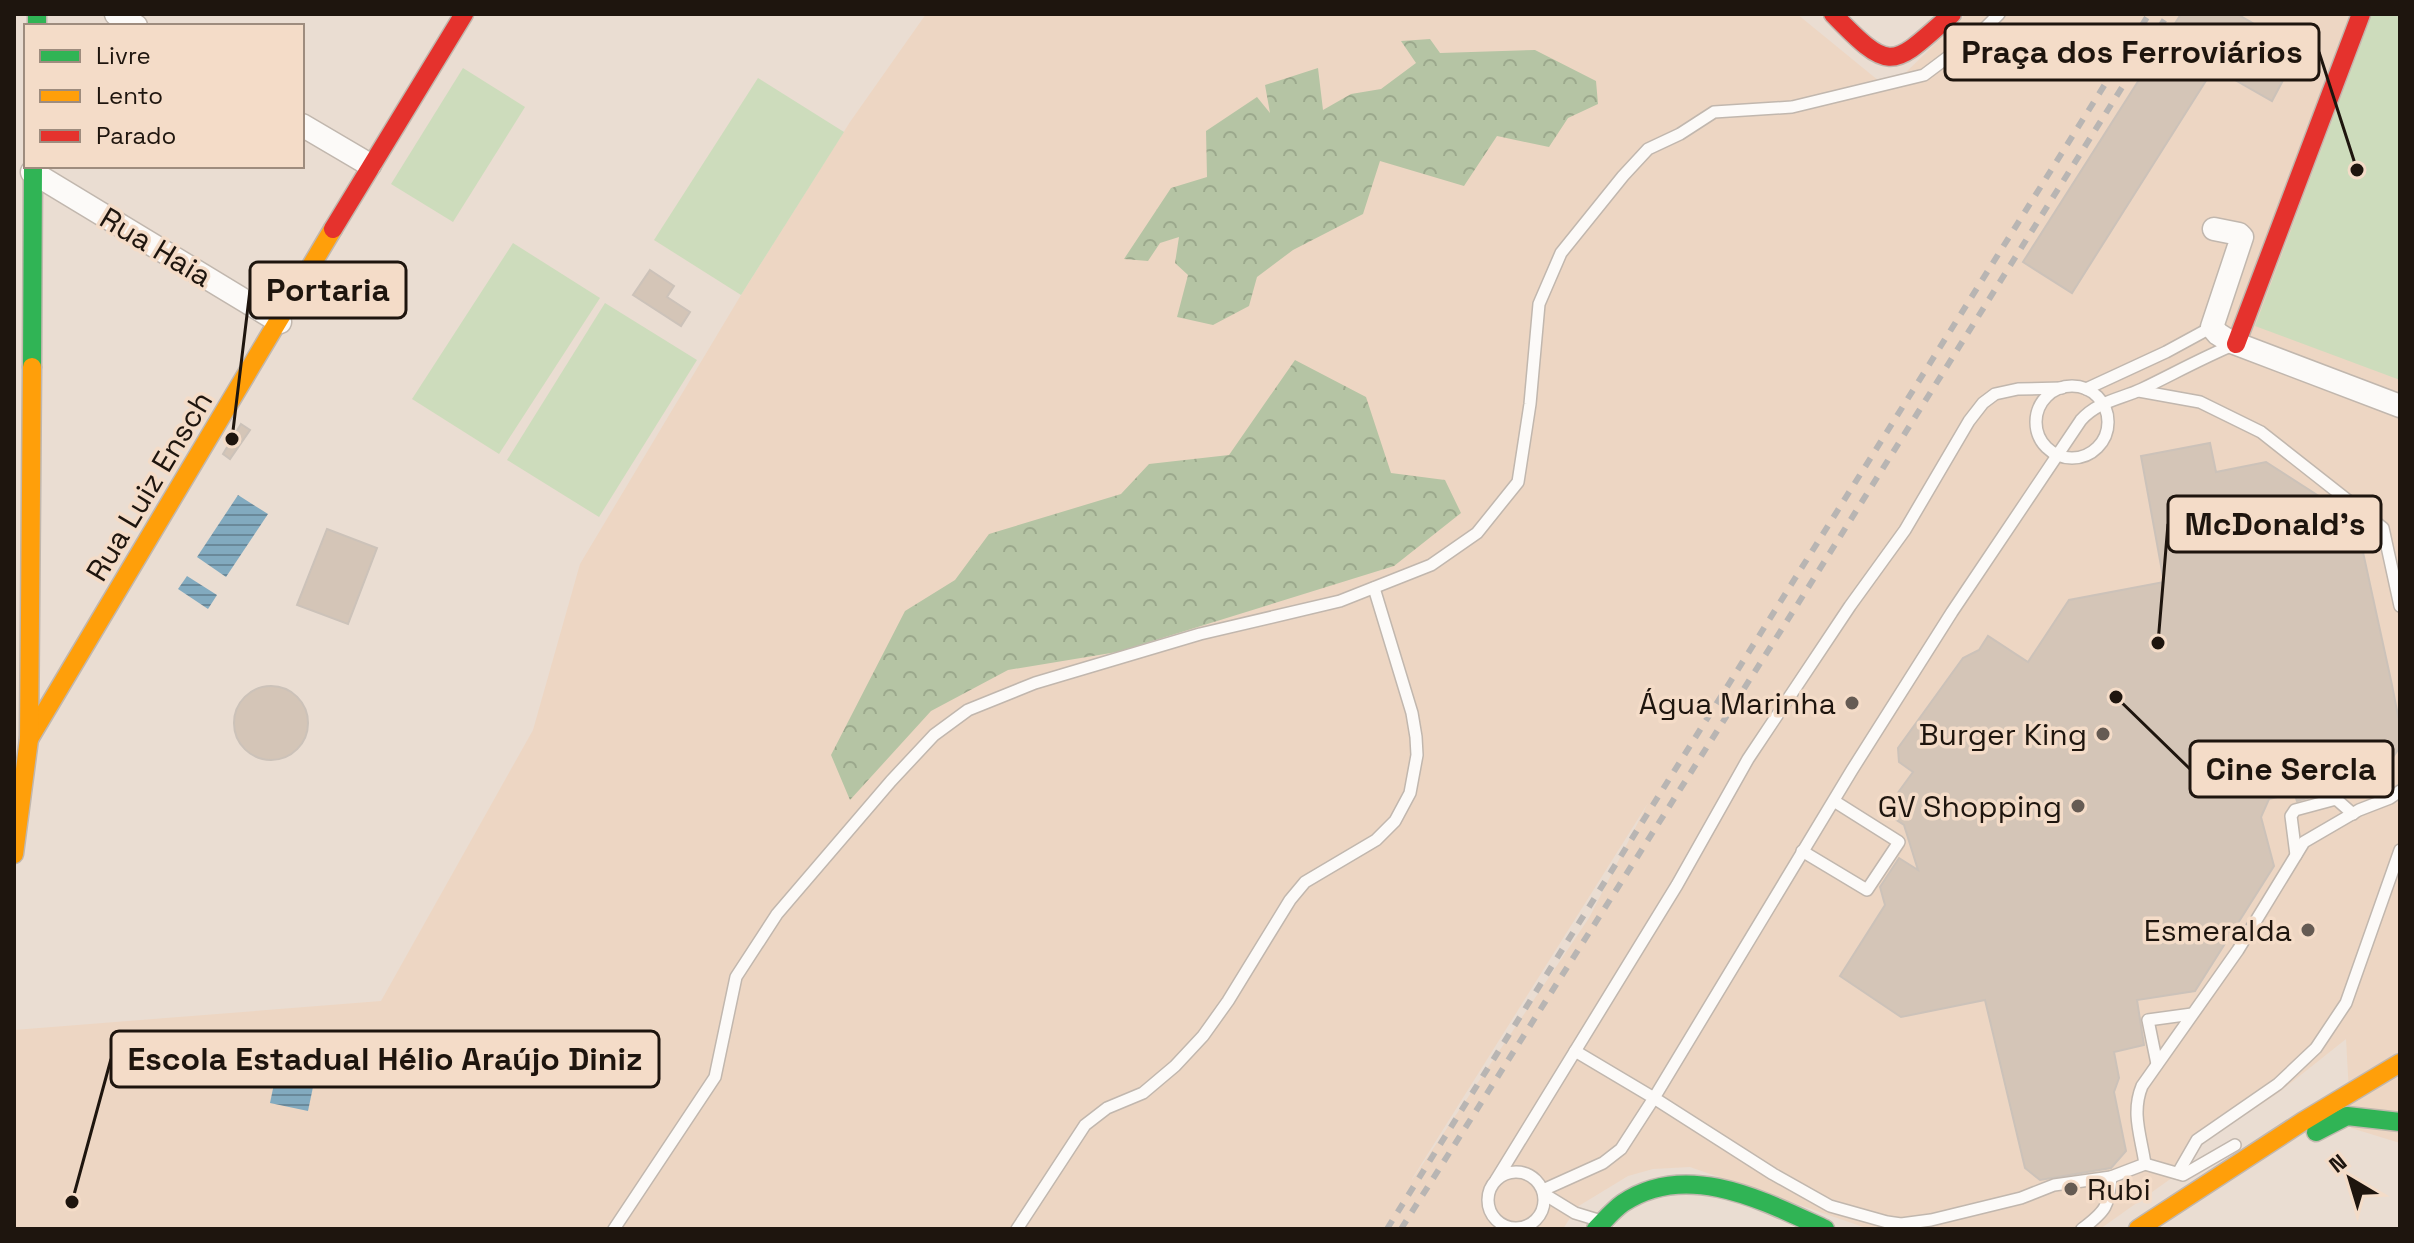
<svg xmlns="http://www.w3.org/2000/svg" width="2414" height="1243" font-family="'Space Grotesk',sans-serif">
	<defs>
		<pattern id="forest-crowns" width="20" height="18" patternUnits="userSpaceOnUse" patternTransform="scale(2)"><rect width="20" height="18" fill="#b5c4a4"/><path d="M2 6a3 3 0 1 1 6 0M12 15a3 3 0 1 1 6 0" fill="none" stroke="#9ba88c"/></pattern>
		<pattern id="water-rules" width="6" height="5" patternUnits="userSpaceOnUse" patternTransform="scale(2)"><rect width="6" height="5" fill="#82aabf"/><path d="M0 2.5h6" fill="none" stroke="#6a899a"/></pattern>
	</defs>
	<rect width="100%" height="100%" fill="#eaddd2"/>
	<!-- built -->
	<path fill="#edd6c3" fill-rule="evenodd" d="M926,14H1797L1879,81L1901,77L1966,14H2400V1143L2351,1128L2346,1039L2278,1093L2202,1144L2183,1170L2100,1229H1869L1690,1167L1653,1169L1628,1176L1577,1207L1563,1229H14V1030L381,1001L533,730L580,564L741,295L850,122ZM1648,803L1589,918L1412,1180V1179Z"/>
	<!-- green -->
	<g fill="#cddcbc">
		<polygon points="2372,14 2400,14 2400,380 2255,326"/>
		<polygon points="463,68 525,107 453,222 391,184"/>
		<polygon points="758,78 844,132 741,295 654,240"/>
		<polygon points="513,243 600,298 499,454 412,399"/>
		<polygon points="605,303 697,360 599,517 507,460"/>
	</g>
	<!-- forest -->
	<g fill="url(#forest-crowns)">
		<polygon points="1430,39 1440,53 1535,50 1596,81 1598,104 1568,118 1549,147 1497,136 1464,186 1380,161 1363,214 1293,250 1257,277 1249,306 1213,325 1177,317 1188,275 1175,263 1179,237 1160,243 1148,261 1124,259 1171,188 1207,177 1206,131 1257,97 1270,113 1265,85 1318,68 1323,110 1351,94 1381,89 1416,63 1401,41"/>
		<polygon points="1295,360 1366,397 1391,473 1445,480 1461,513 1394,566 1117,652 1008,670 931,711 850,800 831,755 905,611 955,580 989,534 1121,494 1149,464 1229,455"/>
	</g>
	<!-- water -->
	<g fill="url(#water-rules)">
		<polygon points="238,495 268,514 226,577 197,557"/>
		<polygon points="187,576 217,595 208,609 178,589"/>
		<polygon points="285,1031 323,1039 308,1111 270,1103"/>
	</g>
	<!-- building -->
	<g fill="#d4c5b7" stroke="#ccc2b9" stroke-width="2">
		<polygon points="2181,14 2237,14 2299,50 2272,101 2214,68 2072,293 2023,262"/>
		<polygon points="650,270 674,286 667,297 690,312 681,326 633,295"/>
		<polygon points="241,424 250,430 230,459 223,454"/>
		<polygon points="2210,443 2216,472 2266,462 2356,520 2392,685 2400,726 2400,747 2384,770 2326,784 2328,792 2297,801 2294,793 2269,799 2261,817 2274,866 2195,991 2137,1000 2144,1045 2114,1052 2119,1078 2114,1092 2126,1151 2111,1168 2040,1180 2025,1168 1985,1000 1901,1017 1840,976 1885,905 1880,887 1899,858 1918,870 1904,825 1884,812 1913,772 1899,762 1898,748 1963,658 1979,650 1988,636 2028,662 2069,600 2164,582 2141,456"/>
		<polygon points="327,529 377,548 348,624 297,605"/>
		<circle cx="271" cy="723" r="37"/>
	</g>
	<g fill="none" stroke-linecap="round" stroke-linejoin="round">
		<!-- lane casing -->
		<g stroke="#c1b7ae" stroke-width="14">
			<g id="lane">
				<path d="M2233,345C2202,358 2173,374 2142,389C2121,399 2098,401 2081,420L1952,612L1852,770L1654,1098L1773,1174L1830,1206L1887,1222L1901,1224L1931,1220L2021,1198L2054,1185L2111,1177L2145,1164C2141,1136 2131,1113 2142,1086L2238,950L2304,842L2359,810L2390,798L2400,791"/>
				<circle cx="2072" cy="422" r="36"/>
				<polyline points="2086,389 2166,352 2212,327"/>
				<polyline points="2139,391 2200,402 2261,432 2383,528 2400,606"/>
				<polyline points="1802,851 1867,890 1899,842 1834,801"/>
				<polyline points="2296,855 2291,816 2295,810 2336,799 2353,814"/>
				<polyline points="2157,1064 2148,1020 2192,1014"/>
				<polyline points="2145,1164 2183,1175 2235,1145"/>
				<circle cx="1516" cy="1200" r="28"/>
				<polyline points="2178,1173 2197,1140 2278,1084 2316,1048 2346,1003 2400,850"/>
				<polyline points="1496,1180 1677,885 1748,759 1850,606 1905,530 1969,421 1983,403 1995,394 2018,389 2062,388"/>
				<polyline points="1543,1190 1603,1163 1621,1149 1654,1098 1575,1051"/>
				<polyline points="1544,1194 1575,1213 1598,1220"/>
				<polyline points="614,1229 715,1077 736,977 777,914 891,781 934,735 968,710 1035,683 1200,634 1340,601 1431,565 1477,533 1518,482 1530,404 1539,304 1561,253 1623,176 1648,149 1680,134 1714,112 1792,107 1924,75 1980,33 1999,14"/>
				<polyline points="1017,1229 1085,1125 1107,1108 1143,1093 1175,1066 1203,1036 1228,1001 1290,900 1305,882 1376,840 1395,821 1410,793 1417,755 1416,737 1412,713 1374,588"/>
				<path d="M2082,1229C2106,1211 2109,1206 2111,1177"/>
			</g>
		</g>
		<!-- street casing -->
		<g stroke="#c1b7ae" stroke-width="25">
			<g id="street">
				<polyline points="116,14 136,26"/>
				<polyline points="302,125 370,165"/>
				<polyline points="32,172 280,322"/>
				<polyline points="2214,229 2239,234 2242,237 2212,327 2218,334 2229,341 2400,406"/>
			</g>
		</g>
		<!-- fast casing -->
		<g stroke="#c1b7ae" stroke-width="21">
			<g id="fast">
				<polyline points="37,14 37,26"/>
				<polyline points="32,367 33,166"/>
				<polyline points="2316,1132 2347,1116 2400,1122"/>
				<path d="M1596,1229C1605,1220 1613,1210 1623,1203C1687,1160 1764,1201 1825,1229"/>
			</g>
		</g>
		<!-- slow casing -->
		<g stroke="#c1b7ae" stroke-width="21">
			<g id="slow">
				<polyline points="29,739 333,229"/>
				<polyline points="14,854 29,739 32,367"/>
				<polyline points="2138,1229 2302,1122 2400,1063"/>
			</g>
		</g>
		<!-- jam casing -->
		<g stroke="#c1b7ae" stroke-width="21">
			<g id="jam">
				<path d="M1833,14C1892,75 1892,67 1952,14"/>
				<polyline points="333,229 464,14"/>
				<polyline points="2236,344 2361,14"/>
			</g>
		</g>
		<!-- lane -->
		<use href="#lane" stroke="#fcfaf8" stroke-width="11"/>
		<!-- street -->
		<use href="#street" stroke="#fcfaf8" stroke-width="22"/>
		<!-- fast -->
		<use href="#fast" stroke="#30b455" stroke-width="18"/>
		<!-- slow -->
		<use href="#slow" stroke="#ff9f0a" stroke-width="18"/>
		<!-- jam -->
		<use href="#jam" stroke="#e5322d" stroke-width="18"/>
		<!-- rail -->
		<g stroke="#b8b5b3" stroke-width="6" stroke-dasharray="10 10" stroke-linecap="butt">
			<polyline points="1387,1229 2149,14"/>
			<polyline points="1401,1229 1799,602 2168,14"/>
		</g>
	</g>
	<!-- markers -->
	<g fill="#655b53" stroke="#f4dcc8" stroke-width="3">
		<circle cx="1852" cy="703" r="8"/>
		<circle cx="2103" cy="734" r="8"/>
		<circle cx="2078" cy="806" r="8"/>
		<circle cx="2308" cy="930" r="8"/>
		<circle cx="2071" cy="1189" r="8"/>
	</g>
	<g text-anchor="middle" dominant-baseline="central" stroke-width="7" stroke-linejoin="round" paint-order="stroke">
		<!-- street labels -->
		<g font-size="30" fill="#1e150e" stroke="#f4dcc8">
			<text transform="translate(156 247) rotate(31)">Rua Haia</text>
			<text transform="translate(149 486) rotate(-59)">Rua Luiz Ensch</text>
		</g>
		<!-- poi labels -->
		<g font-size="30" fill="#1e150e" stroke="#f4dcc8" text-anchor="end">
			<text x="1836" y="703">Água Marinha</text>
			<text x="2087" y="734">Burger King</text>
			<text x="2062" y="806">GV Shopping</text>
			<text x="2292" y="930">Esmeralda</text>
			<text x="2087" y="1189" text-anchor="start">Rubi</text>
		</g>
	</g>
	<!-- callouts -->
	<path fill="none" stroke="#1e150e" stroke-width="3" d="M2357 170L2319 52M232 439L250 290M2158 643L2168 524M2116 697L2190 769M72 1202L111 1059"/>
	<g fill="#1e150e" stroke="#f4dcc8" stroke-width="3">
		<circle cx="2357" cy="170" r="8"/>
		<circle cx="232" cy="439" r="8"/>
		<circle cx="2158" cy="643" r="8"/>
		<circle cx="2116" cy="697" r="8"/>
		<circle cx="72" cy="1202" r="8"/>
	</g>
	<g fill="#f4dcc8" stroke="#1e150e" stroke-width="3">
		<rect x="1945" y="24" width="374" height="56" rx="8"/>
		<rect x="250" y="262" width="156" height="56" rx="8"/>
		<rect x="2168" y="496" width="213" height="56" rx="8"/>
		<rect x="2190" y="741" width="203" height="56" rx="8"/>
		<rect x="111" y="1031" width="548" height="56" rx="8"/>
	</g>
	<g font-size="32" text-anchor="middle" font-weight="bold" fill="#1e150e">
		<text x="2132" y="63">Praça dos Ferroviários</text>
		<text x="328" y="301">Portaria</text>
		<text x="2275" y="535">McDonald's</text>
		<text x="2291" y="780">Cine Sercla</text>
		<text x="385" y="1070">Escola Estadual Hélio Araújo Diniz</text>
	</g>
	<!-- border -->
	<rect width="2414" height="1243" fill="none" stroke="#1e150e" stroke-width="32"/>
	<!-- legend -->
	<rect x="24" y="24" width="280" height="144" fill="#f4dcc8" stroke="#9e8c7e" stroke-width="2"/>
	<rect x="40" y="50" width="40" height="12" fill="#30b455" stroke="#9e8c7e" stroke-width="2"/>
	<text x="96" y="64" font-size="24" fill="#1e150e">Livre</text>
	<rect x="40" y="90" width="40" height="12" fill="#ff9f0a" stroke="#9e8c7e" stroke-width="2"/>
	<text x="96" y="104" font-size="24" fill="#1e150e">Lento</text>
	<rect x="40" y="130" width="40" height="12" fill="#e5322d" stroke="#9e8c7e" stroke-width="2"/>
	<text x="96" y="144" font-size="24" fill="#1e150e">Parado</text>
	<!-- north arrow -->
	<g transform="translate(2350 1179) rotate(322)" stroke="#f4dcc8" stroke-width="6" paint-order="stroke">
	<path d="M0-6L14 30L0 20L-14 30Z" fill="#1e150e"/>
	<text y="-12" font-size="22" font-weight="bold" text-anchor="middle" fill="#1e150e">N</text>
	</g>
</svg>
